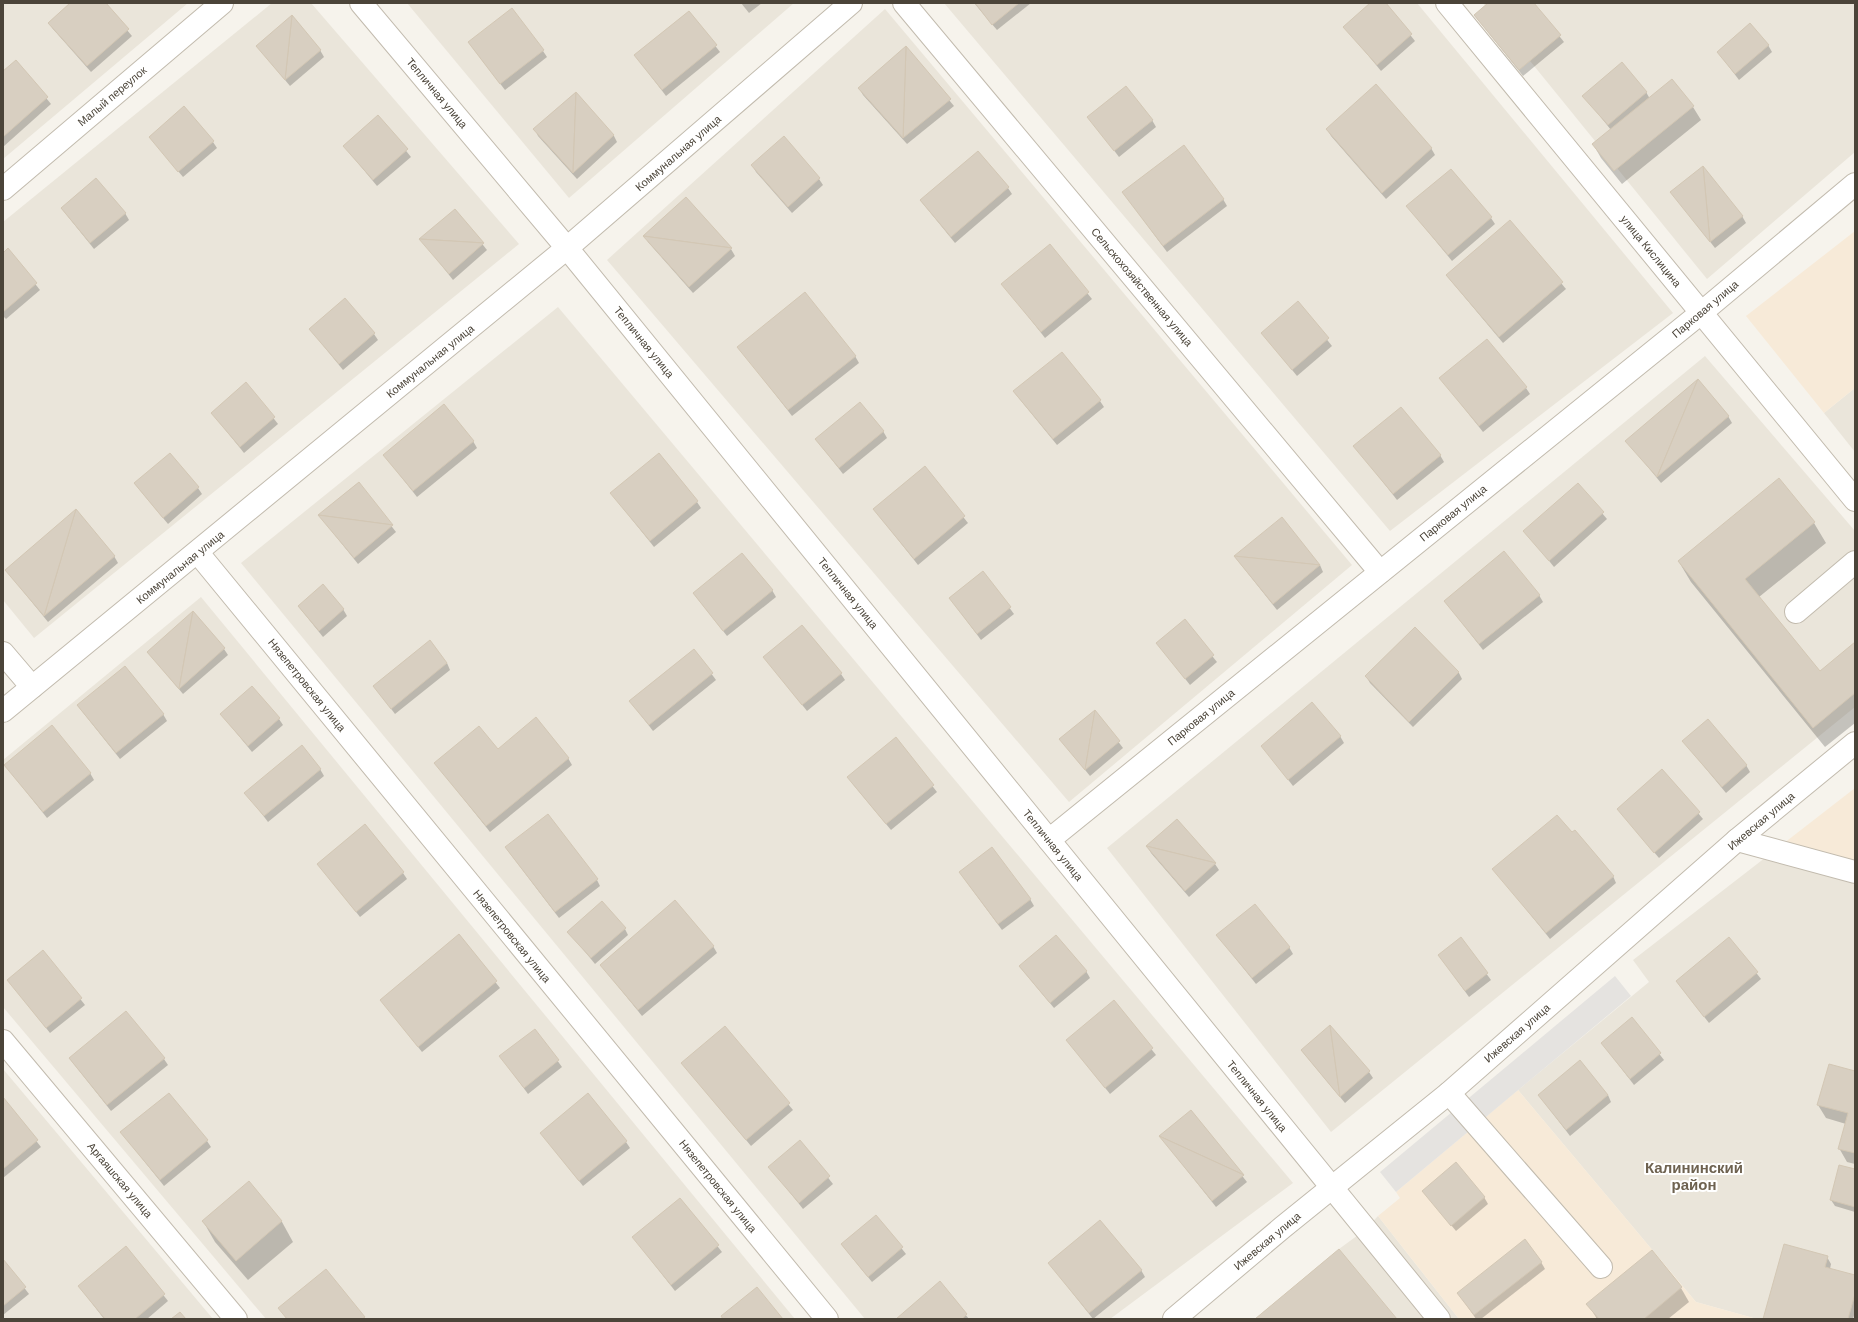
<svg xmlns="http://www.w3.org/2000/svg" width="1858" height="1322" font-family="Arial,sans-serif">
	<rect width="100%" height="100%" fill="#f6f3ec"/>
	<!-- residential -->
	<g fill="#eae5da">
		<polygon points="3,3 188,3 3,159"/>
		<polygon points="272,3 311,3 519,244 34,638 3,600 3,222"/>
		<polygon points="407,3 794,3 569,198"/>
		<polygon points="944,3 1417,3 1673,313 1390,531"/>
		<polygon points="1483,3 1855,3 1855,152 1707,279"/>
		<polygon points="885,9 1352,565 1069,802 607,260"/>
		<polygon points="558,307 1293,1183 1110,1319 865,1319 241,563"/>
		<polygon points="1705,356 1855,531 1855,707 1331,1132 1107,848"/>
		<polygon points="1855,388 1855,452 1824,413"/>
		<polygon points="201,597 795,1319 266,1319 3,1007 3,760"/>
		<polygon points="1770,854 1855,878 1855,1319 1757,1319 1696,1302 1518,1090 1649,982 1633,960"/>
		<polygon points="3,1069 213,1319 3,1319"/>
		<polygon points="1378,1216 1459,1319 1255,1319 1339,1249 1365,1230"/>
	</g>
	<!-- commercial -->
	<g fill="#f7ead8">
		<polygon points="1855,231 1855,388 1824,413 1746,316"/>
		<polygon points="1855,788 1855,878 1770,854"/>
		<polygon points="1518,1090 1696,1302 1757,1319 1459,1319 1378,1216 1400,1198 1396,1192"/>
	</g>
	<!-- parking -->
	<polygon fill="#e5e3e0" points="1615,976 1631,996 1396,1192 1380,1172"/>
	<!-- shadow -->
	<g fill="#0003">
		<polygon points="71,3 104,3 132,36 91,72 53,29 49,23"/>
		<polygon points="741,3 762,3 749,13"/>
		<polygon points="974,3 1031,3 997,30"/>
		<polygon points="1372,3 1385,3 1415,41 1381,71 1345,27"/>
		<polygon points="1490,3 1533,3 1564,42 1523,76 1475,16"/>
		<polygon points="689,12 720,52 666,96 635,55"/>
		<polygon points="469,43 543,51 547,57 505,90"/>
		<polygon points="1768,45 1772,52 1739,80 1718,52"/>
		<polygon points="257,46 320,50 324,57 290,86"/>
		<polygon points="906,48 954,106 907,144 863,95 859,88"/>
		<polygon points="16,61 51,104 3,147 3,72"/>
		<polygon points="1672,80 1693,107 1701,120 1622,184 1601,158 1593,144 1611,130 1584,96 1646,92 1650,99"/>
		<polygon points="575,93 614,136 617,142 577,179 538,136 535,129"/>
		<polygon points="378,116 411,157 377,186 344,146"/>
		<polygon points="1089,117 1152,120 1156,127 1119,157"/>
		<polygon points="1327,129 1431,148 1435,155 1386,199 1331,136"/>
		<polygon points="150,137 213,142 217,148 183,177"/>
		<polygon points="752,165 819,179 823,185 792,213 756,172"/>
		<polygon points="1008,188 1012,194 955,243 921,201"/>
		<polygon points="1123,192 1223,199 1227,206 1167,252"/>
		<polygon points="1671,192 1742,216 1746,223 1715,248"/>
		<polygon points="686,199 731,249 735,256 693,293 648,242 645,236"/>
		<polygon points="1408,207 1491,218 1495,224 1452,261"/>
		<polygon points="62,209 125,213 129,220 94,249"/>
		<polygon points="455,210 487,250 453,280 421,239"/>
		<polygon points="1510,221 1566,289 1503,343 1447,276"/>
		<polygon points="1049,246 1092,299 1045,338 1003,284"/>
		<polygon points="8,250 40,290 6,319 3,316 3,254"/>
		<polygon points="1298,303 1332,346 1297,376 1262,333"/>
		<polygon points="310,329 374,334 378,340 343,370"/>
		<polygon points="739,347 855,356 859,363 792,416"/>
		<polygon points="1441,379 1526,388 1530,394 1483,432"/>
		<polygon points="246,383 278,424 244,453 212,413"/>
		<polygon points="1014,392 1100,401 1104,407 1057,445"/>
		<polygon points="1728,416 1732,423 1661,483 1627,441"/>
		<polygon points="883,431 887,438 843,474 816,439"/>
		<polygon points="473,441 477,448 417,497 384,455"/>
		<polygon points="1355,446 1440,455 1444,462 1397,500"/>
		<polygon points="924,468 968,523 918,565 874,509"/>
		<polygon points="1779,480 1814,523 1826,543 1759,597 1820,672 1855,644 1855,723 1825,747 1691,582 1679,562"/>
		<polygon points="358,483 396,532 358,564 319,515"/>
		<polygon points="135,484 198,488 202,494 168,524"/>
		<polygon points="1578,485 1607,519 1554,567 1525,531"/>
		<polygon points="611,493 697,502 701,508 654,547"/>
		<polygon points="114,556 118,563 48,622 6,570"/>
		<polygon points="1235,557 1320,565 1323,572 1277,610"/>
		<polygon points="983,572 1014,614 981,640 950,598"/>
		<polygon points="772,590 776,597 727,636 694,594"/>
		<polygon points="1539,595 1543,602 1483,650 1445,601"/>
		<polygon points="299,607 343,609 347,616 323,637"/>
		<polygon points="1184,621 1217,662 1190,685 1157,643"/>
		<polygon points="1415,629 1459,673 1462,679 1413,727 1370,683 1366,676"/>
		<polygon points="224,649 228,655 183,694 148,652"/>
		<polygon points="694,650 716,680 653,731 630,701"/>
		<polygon points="764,657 841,674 845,680 807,711"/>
		<polygon points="447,663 450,670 395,714 374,686"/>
		<polygon points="78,706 163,714 167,721 120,759"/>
		<polygon points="1095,711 1123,748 1090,776 1060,739"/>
		<polygon points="221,714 279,719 283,725 252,752"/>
		<polygon points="1340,736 1344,743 1293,786 1262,746"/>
		<polygon points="895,738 937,792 891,830 852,783"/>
		<polygon points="1683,741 1746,765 1750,772 1726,793"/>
		<polygon points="498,750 568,758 572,765 490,832 435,763"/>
		<polygon points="5,765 90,773 94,780 47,818"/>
		<polygon points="320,769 324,776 268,822 246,793"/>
		<polygon points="1662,770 1703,819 1659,858 1618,809"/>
		<polygon points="1177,820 1215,864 1219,870 1189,897 1151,853 1147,846"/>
		<polygon points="506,848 597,880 600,886 559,918"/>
		<polygon points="318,864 403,873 407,879 360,917"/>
		<polygon points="1494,869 1613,876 1616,883 1550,939"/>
		<polygon points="960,873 1030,899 1034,906 1002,930"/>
		<polygon points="625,929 628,935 595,964 569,932"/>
		<polygon points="459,936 500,988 422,1052 381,1000"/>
		<polygon points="1218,936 1289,947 1293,954 1256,984"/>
		<polygon points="1729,938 1761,979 1709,1023 1677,982"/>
		<polygon points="1461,939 1491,980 1469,997 1439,955"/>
		<polygon points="713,946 717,953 642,1016 601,965"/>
		<polygon points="43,952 85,1005 50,1033 8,980"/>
		<polygon points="1020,967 1086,971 1090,978 1054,1008"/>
		<polygon points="1114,1002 1156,1055 1110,1094 1067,1040"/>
		<polygon points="1632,1019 1664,1060 1634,1085 1602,1043"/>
		<polygon points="725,1028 793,1110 751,1146 683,1064"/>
		<polygon points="535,1030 562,1067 528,1094 500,1056"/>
		<polygon points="1302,1051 1369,1072 1373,1078 1345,1103"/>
		<polygon points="70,1059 164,1059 168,1065 111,1111"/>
		<polygon points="1855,1072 1855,1164 1847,1162 1839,1148 1846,1124 1826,1118 1818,1105"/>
		<polygon points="1539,1095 1608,1095 1611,1102 1570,1136"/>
		<polygon points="3,1099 41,1147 3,1178"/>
		<polygon points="1191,1111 1247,1182 1216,1207 1160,1136"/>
		<polygon points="121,1132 207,1141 211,1147 164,1186"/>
		<polygon points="541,1133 626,1142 630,1148 583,1186"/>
		<polygon points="800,1142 833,1184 803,1209 770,1167"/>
		<polygon points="1855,1171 1855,1212 1835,1206 1831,1200"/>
		<polygon points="249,1183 282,1222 293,1242 248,1280 215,1242 203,1221"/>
		<polygon points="1423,1191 1484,1197 1488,1204 1456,1231"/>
		<polygon points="680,1199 722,1252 675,1291 633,1237"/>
		<polygon points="876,1216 906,1254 872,1282 842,1245"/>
		<polygon points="126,1248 168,1301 147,1319 104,1319 79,1286"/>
		<polygon points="1652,1251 1681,1288 1689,1302 1668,1319 1597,1319 1588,1304"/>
		<polygon points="1827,1257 1831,1264 1830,1269 1855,1276 1855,1312 1853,1319 1764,1319"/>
		<polygon points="3,1260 29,1294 3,1315"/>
		<polygon points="1541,1262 1545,1269 1481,1319 1476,1319 1458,1293"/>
		<polygon points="1049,1263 1141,1270 1145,1277 1093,1319"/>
		<polygon points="940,1283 969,1319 898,1319"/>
	</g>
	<!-- building -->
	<g fill="#d8cfc1" stroke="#d3c7b4">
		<polygon points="70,3 106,3 129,29 87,66 48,23"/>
		<polygon points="975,3 1019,3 992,25"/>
		<polygon points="1370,3 1386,3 1412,34 1377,65 1343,27"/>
		<polygon points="1488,3 1534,3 1561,35 1519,70 1474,15"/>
		<polygon points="512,8 544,50 500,84 468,42"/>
		<polygon points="689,11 717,45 662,90 634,55"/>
		<polygon points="292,15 321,50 285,80"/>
		<polygon points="292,15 285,80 256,46"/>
		<polygon points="1750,23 1769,45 1735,74 1717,52"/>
		<polygon points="906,46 951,99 903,138"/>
		<polygon points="906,46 903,138 858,88"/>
		<polygon points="16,60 48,97 3,137 3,71"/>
		<polygon points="1622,62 1647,92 1608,125 1582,96"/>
		<polygon points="1672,79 1694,106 1614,171 1592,144"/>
		<polygon points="1376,84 1432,148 1382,193 1326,129"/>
		<polygon points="1126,86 1153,120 1114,151 1087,117"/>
		<polygon points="576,92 573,173 533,129"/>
		<polygon points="576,92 614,135 573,173"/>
		<polygon points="184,106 214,141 178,172 149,137"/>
		<polygon points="378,115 408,149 373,180 343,146"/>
		<polygon points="784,136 820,178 788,207 751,165"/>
		<polygon points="1184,145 1224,199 1163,246 1122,192"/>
		<polygon points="978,151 1009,187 951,237 920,200"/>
		<polygon points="1703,166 1743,216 1710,242"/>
		<polygon points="1703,166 1710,242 1670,192"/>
		<polygon points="1451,169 1492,217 1448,255 1406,206"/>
		<polygon points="96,178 126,213 90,243 61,208"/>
		<polygon points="686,197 732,248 643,236"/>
		<polygon points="455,209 484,243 419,239"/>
		<polygon points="1510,220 1563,282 1499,337 1446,275"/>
		<polygon points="643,236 732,248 689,287"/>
		<polygon points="419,239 484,243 449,274"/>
		<polygon points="1050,244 1089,292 1041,332 1001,284"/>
		<polygon points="8,248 37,283 3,312 3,253"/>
		<polygon points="805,292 856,356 788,410 737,347"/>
		<polygon points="345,298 375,333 339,364 309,329"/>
		<polygon points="1298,301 1329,338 1292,370 1261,333"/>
		<polygon points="1487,339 1527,387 1479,426 1439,378"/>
		<polygon points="1062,352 1101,400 1053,439 1013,391"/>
		<polygon points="1698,379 1657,477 1625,441"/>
		<polygon points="1698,379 1729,416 1657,477"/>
		<polygon points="246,382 275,417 240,447 211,413"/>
		<polygon points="860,402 884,431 839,468 815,439"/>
		<polygon points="444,404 474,441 413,491 383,455"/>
		<polygon points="1401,407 1441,455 1393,494 1353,446"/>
		<polygon points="170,453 199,487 163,518 134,483"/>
		<polygon points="659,453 698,501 650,541 610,493"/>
		<polygon points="925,466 965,516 914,559 873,509"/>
		<polygon points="1779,478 1815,522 1745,579 1820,671 1855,642 1855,693 1813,728 1678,561"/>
		<polygon points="359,482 393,525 318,515"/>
		<polygon points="1578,483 1604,512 1549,561 1523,531"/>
		<polygon points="76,509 115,556 44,616"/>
		<polygon points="76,509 44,616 5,570"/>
		<polygon points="318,515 393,525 354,558"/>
		<polygon points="1282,517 1320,565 1234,556"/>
		<polygon points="1504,551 1540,595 1479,644 1444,601"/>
		<polygon points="742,553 773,590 723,631 693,593"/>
		<polygon points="1234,556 1320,565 1273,604"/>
		<polygon points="983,571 1011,607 977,634 949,598"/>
		<polygon points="323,584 344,609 319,631 298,606"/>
		<polygon points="193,611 179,689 147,652"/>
		<polygon points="193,611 225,648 179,689"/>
		<polygon points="1185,619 1214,655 1185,679 1156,643"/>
		<polygon points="802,625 842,673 802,705 763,657"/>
		<polygon points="1415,627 1459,672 1409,722 1365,676"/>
		<polygon points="430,640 447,663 391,709 373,686"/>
		<polygon points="694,649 713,673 649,725 629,701"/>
		<polygon points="125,666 164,714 116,753 77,705"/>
		<polygon points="252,686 280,718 248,746 220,714"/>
		<polygon points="1312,702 1341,736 1288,780 1261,746"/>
		<polygon points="1095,710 1085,770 1059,739"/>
		<polygon points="1095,710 1120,741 1085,770"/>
		<polygon points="536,717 569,758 486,826 434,763 479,726 498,749"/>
		<polygon points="1708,719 1747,765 1722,787 1682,741"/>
		<polygon points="52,725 91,773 43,812 4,765"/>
		<polygon points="896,737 934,785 886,824 847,777"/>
		<polygon points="302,745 321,769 264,816 244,793"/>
		<polygon points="1662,769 1700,812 1654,853 1617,809"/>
		<polygon points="548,814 598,879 555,912 505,847"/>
		<polygon points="1557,815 1572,832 1575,830 1614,876 1546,933 1492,869"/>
		<polygon points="1177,819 1216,863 1146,846"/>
		<polygon points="365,824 404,872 356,912 317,864"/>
		<polygon points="1146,846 1216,863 1185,891"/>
		<polygon points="992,847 1031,899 998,924 959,872"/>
		<polygon points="675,900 714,946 638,1010 600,965"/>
		<polygon points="602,901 626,928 591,958 567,932"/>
		<polygon points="1255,904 1290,947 1252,978 1216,935"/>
		<polygon points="459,934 497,981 418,1047 380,1000"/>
		<polygon points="1056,935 1087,971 1050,1003 1019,966"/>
		<polygon points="1461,937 1488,973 1465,991 1438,955"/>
		<polygon points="1729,937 1758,972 1704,1017 1676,981"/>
		<polygon points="43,950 82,998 46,1028 7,980"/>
		<polygon points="1114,1000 1153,1048 1105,1088 1066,1040"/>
		<polygon points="126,1011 165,1058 107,1105 69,1058"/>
		<polygon points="1632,1017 1661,1053 1630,1079 1601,1043"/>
		<polygon points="1330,1025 1340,1097 1301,1050"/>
		<polygon points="1330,1025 1370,1071 1340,1097"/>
		<polygon points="725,1026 790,1103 746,1140 681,1063"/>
		<polygon points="535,1029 559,1060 524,1088 499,1056"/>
		<polygon points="1580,1060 1608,1095 1566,1130 1538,1095"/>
		<polygon points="1829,1064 1855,1071 1855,1153 1838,1149 1848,1113 1817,1105"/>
		<polygon points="169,1093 208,1140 160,1180 120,1132"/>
		<polygon points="588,1093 627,1141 579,1181 540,1133"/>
		<polygon points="3,1097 38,1140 3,1169"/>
		<polygon points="1191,1110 1244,1175 1159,1136"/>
		<polygon points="1159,1136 1244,1175 1212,1201"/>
		<polygon points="800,1140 830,1176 799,1203 768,1167"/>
		<polygon points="1456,1162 1485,1197 1451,1226 1422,1191"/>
		<polygon points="1839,1165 1855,1169 1855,1207 1830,1200"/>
		<polygon points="249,1181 282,1221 236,1261 202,1221"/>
		<polygon points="680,1198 719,1245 671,1285 632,1237"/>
		<polygon points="876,1215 903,1247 868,1277 841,1244"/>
		<polygon points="1100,1220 1142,1270 1089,1313 1048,1263"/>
		<polygon points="1525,1239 1542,1262 1474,1315 1457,1293"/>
		<polygon points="1784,1244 1828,1256 1825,1267 1855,1275 1855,1294 1848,1319 1763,1319"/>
		<polygon points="126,1246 165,1294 135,1319 105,1319 78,1286"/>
		<polygon points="1339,1249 1397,1319 1255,1319"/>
		<polygon points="1652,1250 1682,1287 1644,1319 1599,1319 1586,1304"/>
		<polygon points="3,1259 26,1287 3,1306"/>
		<polygon points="326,1269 365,1317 362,1319 287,1319 278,1308"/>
		<polygon points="940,1281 967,1314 962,1319 896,1319"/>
		<polygon points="757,1287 783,1319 723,1319 721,1316"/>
		<polygon points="180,1312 186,1319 171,1319"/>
	</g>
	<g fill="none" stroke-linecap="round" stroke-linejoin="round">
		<!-- minor casing -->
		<g stroke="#c2bbae" stroke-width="24">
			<g id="minor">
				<polyline points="361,3 567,248 1439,1319"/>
				<polyline points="904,3 1380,572"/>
				<polyline points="1447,3 1855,500"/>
				<polyline points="3,189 222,3"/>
				<polyline points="198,553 827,1319"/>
				<polyline points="1796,612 1855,562"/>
				<polyline points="3,653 32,687"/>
				<polyline points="3,711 567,248 851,3"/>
				<polyline points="1049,840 1701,313 1855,184"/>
				<polyline points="1737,840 1855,872"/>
				<polyline points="3,1041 236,1319"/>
				<polyline points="1449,1093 1601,1267"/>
				<polyline points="1174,1319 1283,1227 1449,1093 1737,840 1855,743"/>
			</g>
		</g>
		<!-- minor -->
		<use href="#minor" stroke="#fff" stroke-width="22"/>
	</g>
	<g text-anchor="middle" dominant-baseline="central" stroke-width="4" stroke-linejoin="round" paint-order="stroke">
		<!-- street labels -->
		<g font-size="11" fill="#4b4439" stroke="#fff">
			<text transform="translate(437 93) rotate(50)">Тепличная улица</text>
			<text transform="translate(112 96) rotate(-40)">Малый переулок</text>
			<text transform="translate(678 153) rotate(-41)">Коммунальная улица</text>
			<text transform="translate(1651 251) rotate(51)">улица Кислицина</text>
			<text transform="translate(1142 287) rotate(50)">Сельскохозяйственная улица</text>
			<text transform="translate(1705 309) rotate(-40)">Парковая улица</text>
			<text transform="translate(644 342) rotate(51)">Тепличная улица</text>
			<text transform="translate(430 361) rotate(-39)">Коммунальная улица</text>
			<text transform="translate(1453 513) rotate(-39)">Парковая улица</text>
			<text transform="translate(180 567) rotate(-39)">Коммунальная улица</text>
			<text transform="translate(848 593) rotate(51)">Тепличная улица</text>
			<text transform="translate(307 685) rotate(51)">Нязепетровская улица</text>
			<text transform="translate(1201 717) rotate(-39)">Парковая улица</text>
			<text transform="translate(1761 821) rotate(-40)">Ижевская улица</text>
			<text transform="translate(1053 845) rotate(51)">Тепличная улица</text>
			<text transform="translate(512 936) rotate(51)">Нязепетровская улица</text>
			<text transform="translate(1517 1033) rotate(-41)">Ижевская улица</text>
			<text transform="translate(1257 1096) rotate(51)">Тепличная улица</text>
			<text transform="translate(120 1180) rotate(50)">Аргаяшская улица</text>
			<text transform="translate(718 1186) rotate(51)">Нязепетровская улица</text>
			<text transform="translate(1267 1241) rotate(-40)">Ижевская улица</text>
		</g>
		<!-- district labels -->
		<g font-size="15" font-weight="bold" fill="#6e6250" stroke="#fff">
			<text x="1694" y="1167">Калининский<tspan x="1694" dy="17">район</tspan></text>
		</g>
	</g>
	<!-- border -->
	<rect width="1858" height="1322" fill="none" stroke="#4b4439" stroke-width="8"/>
</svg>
